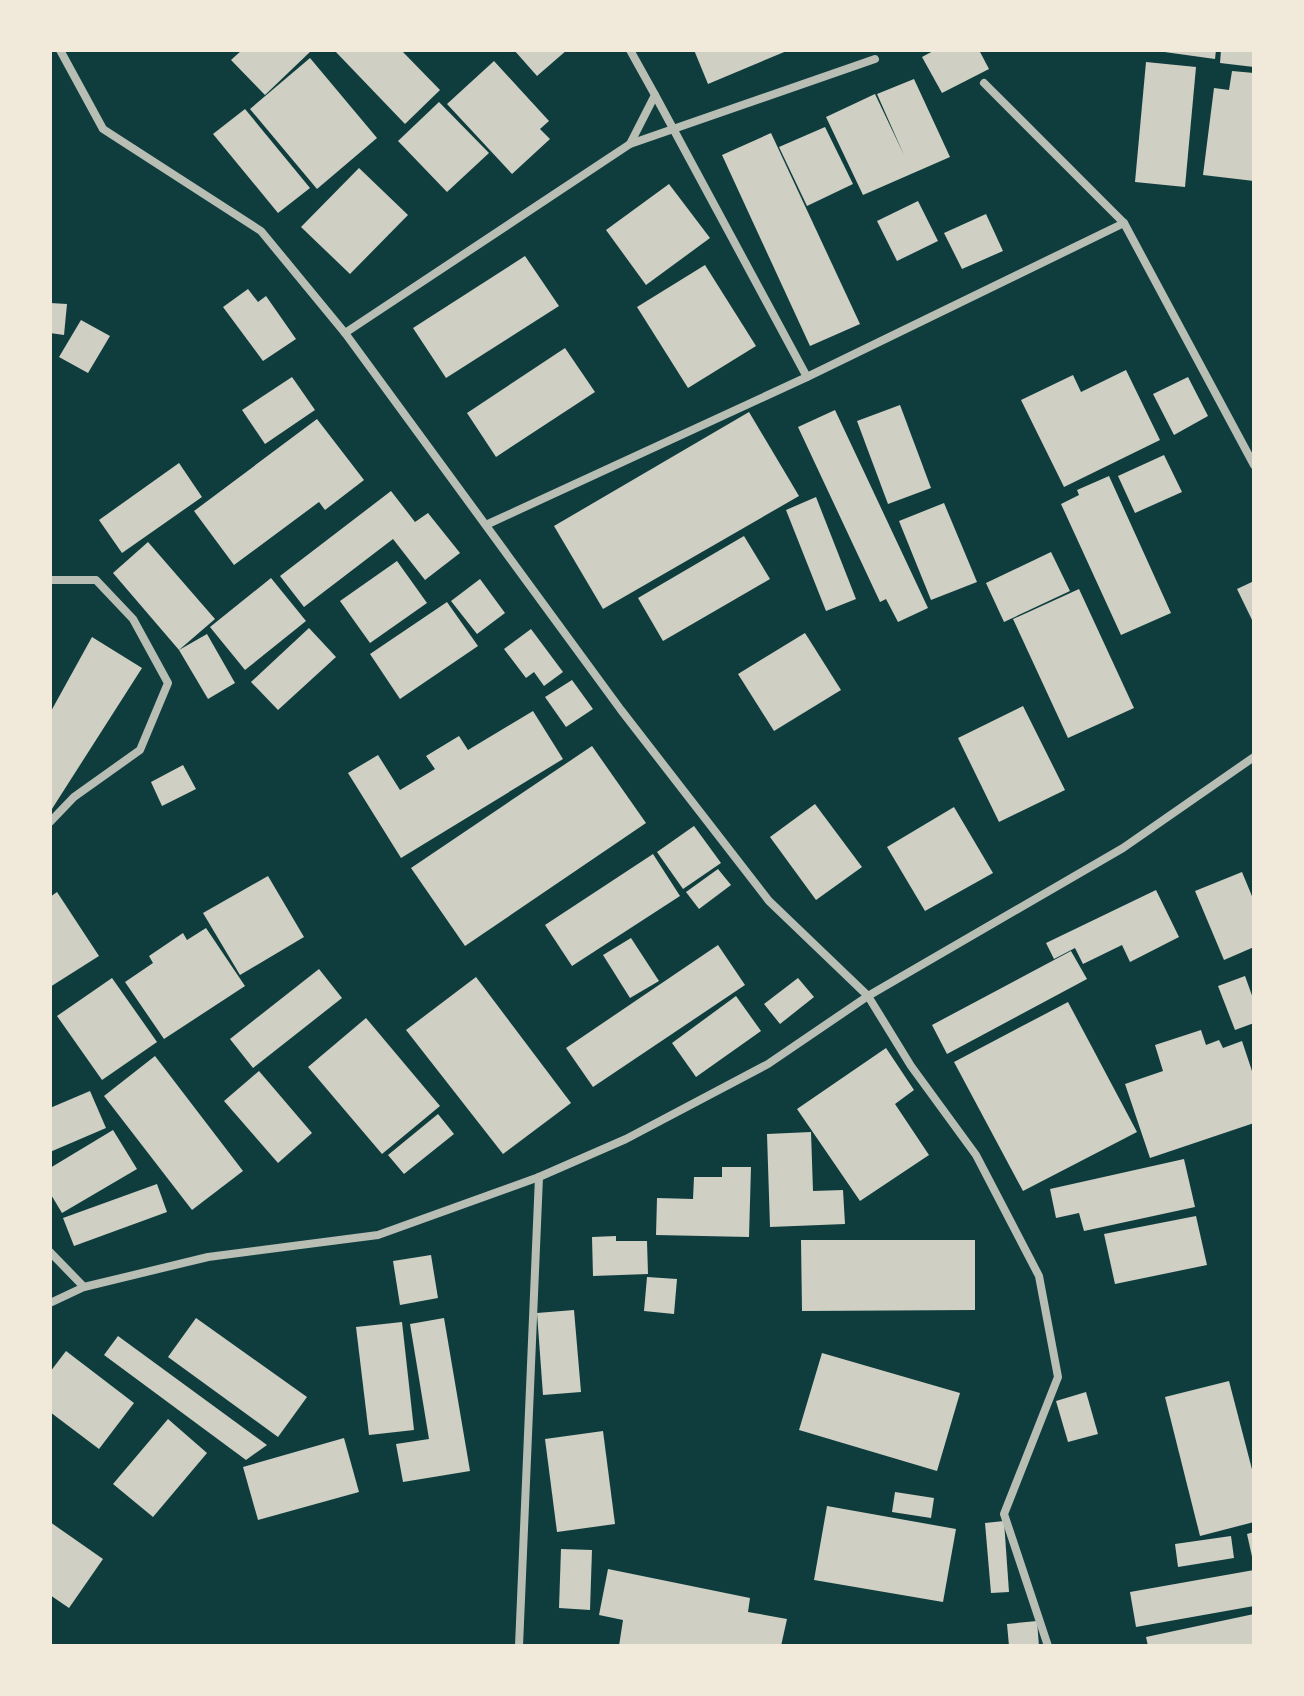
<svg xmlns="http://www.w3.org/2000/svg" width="1304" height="1696" font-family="'Fira Sans Condensed',sans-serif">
	<rect width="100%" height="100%" fill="#0f3d3e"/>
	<!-- building -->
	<g fill="#cfcfc3">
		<polygon points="242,50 312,50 265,95 231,60"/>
		<polygon points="334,50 401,50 440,90 405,124"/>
		<polygon points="514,50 567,50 537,76"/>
		<polygon points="694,50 789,50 708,84"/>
		<polygon points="935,50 979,50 989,69 942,93 922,57"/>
		<polygon points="1150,50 1216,50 1215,59"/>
		<polygon points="1221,50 1254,50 1254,67 1220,63"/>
		<polygon points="310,58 377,138 317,189 250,109"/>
		<polygon points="494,61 549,121 540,129 550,139 512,174 447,104"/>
		<polygon points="1146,62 1196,67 1185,187 1135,182"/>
		<polygon points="1232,71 1254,73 1254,181 1203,175 1214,88 1229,90"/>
		<polygon points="914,79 950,157 863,195 826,117 875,94 904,155 877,94"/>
		<polygon points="439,102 489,153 447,192 398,141"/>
		<polygon points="245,109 310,188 278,213 213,134"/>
		<polygon points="825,127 853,184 807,206 779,147"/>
		<polygon points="771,133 860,324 810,346 722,155"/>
		<polygon points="359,168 408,215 350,274 301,227"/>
		<polygon points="669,184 710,238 646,285 606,230"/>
		<polygon points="918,201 938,241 897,261 877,221"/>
		<polygon points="986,214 1003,251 962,269 944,233"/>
		<polygon points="525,256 559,306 446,378 413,328"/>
		<polygon points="705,265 756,346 688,388 637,307"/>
		<polygon points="248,289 258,302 266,296 296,339 263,361 223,307"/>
		<polygon points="50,303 67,304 64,335 50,333"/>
		<polygon points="81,320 110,336 88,373 59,357"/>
		<polygon points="565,348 595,392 496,457 467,413"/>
		<polygon points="1126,370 1160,440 1064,487 1021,400 1073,375 1081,392"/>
		<polygon points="292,377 315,410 265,444 242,410"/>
		<polygon points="1188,377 1208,416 1174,435 1153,394"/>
		<polygon points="900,405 931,488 888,504 857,421"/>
		<polygon points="835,410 928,608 898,622 886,599 880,602 798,427"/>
		<polygon points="749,412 799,496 603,609 554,526"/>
		<polygon points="317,419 364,480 325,510 319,502 234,565 194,511"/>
		<polygon points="1164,455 1182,492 1135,513 1118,476"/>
		<polygon points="179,463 202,497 122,553 99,520"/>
		<polygon points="1109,476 1171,613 1121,635 1061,504 1079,495 1077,490"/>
		<polygon points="391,491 415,522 428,513 460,553 425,580 393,539 304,607 280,576"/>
		<polygon points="816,497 856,599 826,611 786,510"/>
		<polygon points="944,503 977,582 931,600 899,521"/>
		<polygon points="744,536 770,579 663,641 638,598"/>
		<polygon points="148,542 215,619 179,650 113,573"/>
		<polygon points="1051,552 1070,591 1004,622 986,583"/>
		<polygon points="397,561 427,603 370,643 340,601"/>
		<polygon points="271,578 306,621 245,670 210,627"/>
		<polygon points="480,579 505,613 477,634 451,601"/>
		<polygon points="1254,581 1254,624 1237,589"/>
		<polygon points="1079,589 1134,708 1068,738 1013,619"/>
		<polygon points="447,602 478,646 400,699 370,654"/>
		<polygon points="309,628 336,657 278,710 251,682"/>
		<polygon points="531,629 563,672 544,686 534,672 526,678 504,649"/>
		<polygon points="805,633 841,690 774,731 738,674"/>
		<polygon points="207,634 235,683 208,699 179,650"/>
		<polygon points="92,637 142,668 50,812 50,713"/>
		<polygon points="572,680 593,709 566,727 545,697"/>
		<polygon points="1023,706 1065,790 999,822 958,738"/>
		<polygon points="533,711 563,759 401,858 348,773 378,755 400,790 435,769 426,756 459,736 468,750"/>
		<polygon points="592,746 646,823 465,946 411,868"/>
		<polygon points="183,765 196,789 162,806 151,782"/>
		<polygon points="815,804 862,867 816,900 770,837"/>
		<polygon points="954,807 993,873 925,911 887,847"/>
		<polygon points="694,826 721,863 683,889 657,852"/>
		<polygon points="653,854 680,896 572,966 545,925"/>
		<polygon points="718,869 731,885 699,909 686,892"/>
		<polygon points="1242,872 1254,901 1254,947 1224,960 1195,891"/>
		<polygon points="268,876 304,937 240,975 203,913"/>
		<polygon points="1156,890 1179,937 1130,962 1122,945 1083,964 1075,948 1054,959 1046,943"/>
		<polygon points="57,892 99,956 50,987 50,897"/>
		<polygon points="206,928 245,986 164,1039 125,982 153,963 149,956 183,933 187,940"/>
		<polygon points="631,938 659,981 630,998 603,955"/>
		<polygon points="718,945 745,985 593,1087 566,1048"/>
		<polygon points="1071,951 1087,979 947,1054 932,1025"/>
		<polygon points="319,969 342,998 253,1068 230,1039"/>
		<polygon points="1245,976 1254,1001 1254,1023 1235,1030 1218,986"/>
		<polygon points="476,977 571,1103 503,1154 406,1030"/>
		<polygon points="112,978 157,1042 102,1080 57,1016"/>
		<polygon points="798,978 814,997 780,1024 764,1004"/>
		<polygon points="736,996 761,1031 696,1077 672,1043"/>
		<polygon points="1068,1002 1137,1132 1023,1191 954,1062"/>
		<polygon points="366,1018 440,1106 382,1154 308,1067"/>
		<polygon points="1201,1030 1206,1045 1219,1040 1223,1048 1242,1041 1254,1077 1254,1123 1150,1158 1125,1084 1163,1071 1155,1045"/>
		<polygon points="886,1048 914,1090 895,1104 929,1155 860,1201 797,1109"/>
		<polygon points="155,1056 243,1171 192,1210 104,1096"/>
		<polygon points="259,1071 312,1133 278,1163 224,1101"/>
		<polygon points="90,1091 106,1128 50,1152 50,1108"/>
		<polygon points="438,1114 454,1134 404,1174 388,1155"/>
		<polygon points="113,1130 137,1169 62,1213 50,1193 50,1168"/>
		<polygon points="811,1132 813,1191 843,1190 845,1224 770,1227 767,1134"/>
		<polygon points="1184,1159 1195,1207 1084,1231 1079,1213 1056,1218 1050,1189"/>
		<polygon points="722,1167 751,1167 749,1237 656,1235 657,1198 693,1199 694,1177 722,1177"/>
		<polygon points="157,1184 167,1212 74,1246 63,1218"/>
		<polygon points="1196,1216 1207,1265 1115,1284 1104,1234"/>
		<polygon points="616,1236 616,1241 647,1241 648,1274 593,1276 592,1237"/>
		<polygon points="801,1240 975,1240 975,1310 802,1311"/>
		<polygon points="431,1255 438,1298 400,1305 393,1261"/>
		<polygon points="647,1277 677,1279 674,1314 644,1311"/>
		<polygon points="574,1310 581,1392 543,1395 537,1313"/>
		<polygon points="196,1318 307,1397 278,1437 168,1357"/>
		<polygon points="444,1318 470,1471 403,1482 396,1444 429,1439 410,1324"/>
		<polygon points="402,1322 414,1430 369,1435 356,1327"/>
		<polygon points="118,1336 267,1445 246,1460 104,1355"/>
		<polygon points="66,1351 134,1403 99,1449 50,1412 50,1372"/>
		<polygon points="822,1353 960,1393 937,1471 799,1430"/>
		<polygon points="1229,1381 1254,1477 1254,1522 1200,1536 1165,1397"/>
		<polygon points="1086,1392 1098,1434 1068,1442 1056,1401"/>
		<polygon points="168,1419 207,1453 153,1517 113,1484"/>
		<polygon points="603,1431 615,1524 557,1532 545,1439"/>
		<polygon points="344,1438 359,1492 258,1520 243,1467"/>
		<polygon points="895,1492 934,1498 931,1518 892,1512"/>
		<polygon points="827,1506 956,1529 943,1602 814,1580"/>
		<polygon points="1004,1521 1009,1592 991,1593 985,1523"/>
		<polygon points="50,1522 103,1559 69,1608 50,1595"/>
		<polygon points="1254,1532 1254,1561 1253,1561 1247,1534"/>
		<polygon points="1231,1536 1234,1558 1178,1567 1175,1544"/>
		<polygon points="561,1549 592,1550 590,1610 559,1608"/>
		<polygon points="608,1569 750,1598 748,1612 787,1619 781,1646 619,1646 623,1620 599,1615"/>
		<polygon points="1254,1570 1254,1606 1136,1627 1130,1592"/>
		<polygon points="1254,1614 1254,1646 1148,1646 1146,1637"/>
		<polygon points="1037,1621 1039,1646 1009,1646 1007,1624"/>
	</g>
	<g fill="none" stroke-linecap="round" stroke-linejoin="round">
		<!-- minor -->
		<g stroke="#b8beb3" stroke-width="8">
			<polyline points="60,50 103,129 261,231 345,333 621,710 769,901 868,996 911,1066 976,1155 1039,1276 1058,1377 1004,1514 1048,1646"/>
			<polyline points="984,83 1124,223 1254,465"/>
			<polyline points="655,95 807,377"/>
			<polyline points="630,144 875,59"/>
			<polyline points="345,333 630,144 655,95 630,50"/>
			<polyline points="488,524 807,377 1124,223"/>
			<polyline points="50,580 96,580 133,619 168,683 140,750 74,797 50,822"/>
			<polyline points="50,1252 84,1287"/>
			<polyline points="50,1303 84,1287 208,1257 378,1235 539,1177 626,1139 768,1064 868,996 1123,848 1254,757"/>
			<polyline points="519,1646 539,1177"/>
		</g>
	</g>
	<!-- border -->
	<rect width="1304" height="1696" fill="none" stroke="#f1e9da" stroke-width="104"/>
</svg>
